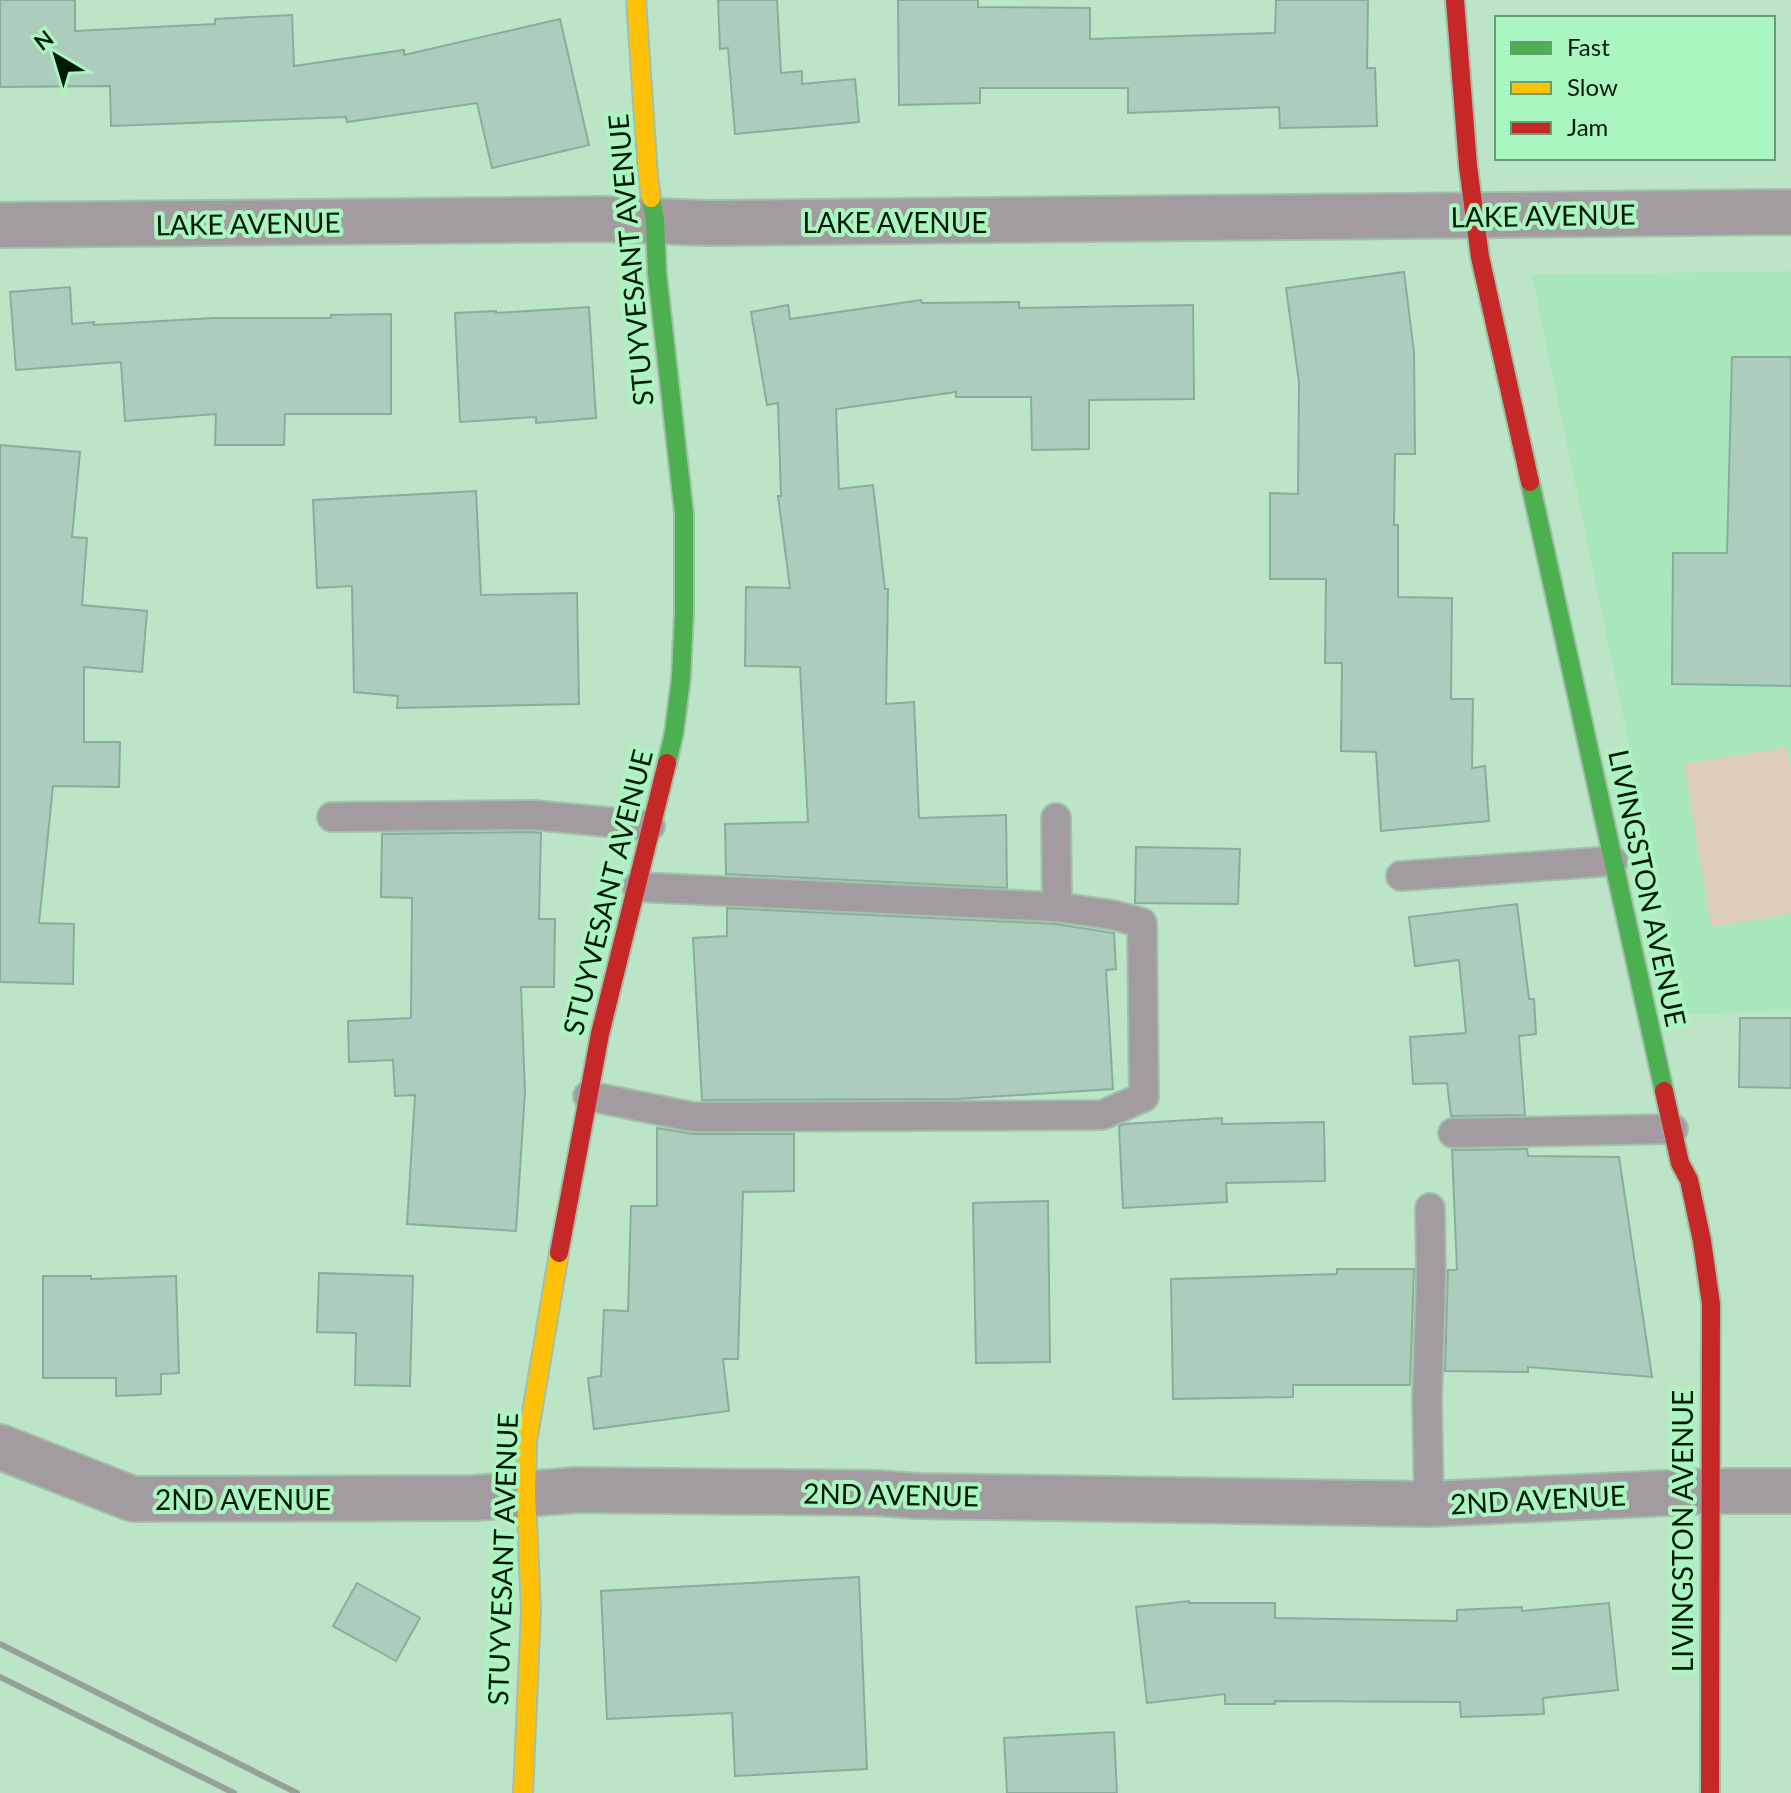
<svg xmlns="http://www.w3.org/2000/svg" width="1791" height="1793" font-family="Lato,sans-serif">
	<rect width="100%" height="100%" fill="#bce4c7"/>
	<!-- built -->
	<polygon fill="#a8e7bb" points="1791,271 1791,1011 1685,1014 1532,275"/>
	<!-- green -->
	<polygon fill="#decdb8" points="1787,747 1791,771 1791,914 1711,927 1684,764"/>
	<!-- building -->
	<g fill="#accdbc" stroke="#87ae9c" stroke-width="2">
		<polygon points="0,0 75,0 75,31 215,24 215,19 292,15 294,66 404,50 404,55 560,19 589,145 492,168 477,103 347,122 346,117 111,126 110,86 0,87"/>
		<polygon points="718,0 777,0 781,73 802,71 802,84 855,79 859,122 735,134 728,48 720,49"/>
		<polygon points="898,0 978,0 978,7 1090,8 1090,39 1275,33 1276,0 1368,0 1367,68 1375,68 1377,126 1280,128 1279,107 1128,113 1128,88 980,88 980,103 899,105"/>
		<polygon points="1404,272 1414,352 1415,454 1395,454 1394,525 1398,525 1398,597 1452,598 1451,699 1473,699 1472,768 1485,766 1489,821 1381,831 1376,752 1341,751 1342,663 1325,663 1326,579 1270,579 1270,493 1298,494 1299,382 1286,288"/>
		<polygon points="70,287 72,324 94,322 94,325 213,318 331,318 331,315 391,314 391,414 285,414 284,445 215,445 216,414 125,421 121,362 16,370 10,292"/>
		<polygon points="921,300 922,303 1019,302 1019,308 1193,305 1194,399 1089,400 1089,449 1032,450 1031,397 956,397 956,392 836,409 839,489 873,485 885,589 888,589 886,704 914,702 919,818 1006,815 1007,888 726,874 725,824 808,822 800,667 745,666 746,587 790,588 778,496 781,496 778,403 767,405 751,312 788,305 790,319"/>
		<polygon points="589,307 596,418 536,423 536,417 460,422 455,313 496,311 496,313"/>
		<polygon points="1732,357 1791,357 1791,686 1672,684 1673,553 1727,553"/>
		<polygon points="0,445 80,452 72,537 87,538 82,605 147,611 142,672 84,667 84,742 120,742 119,787 53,786 39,923 74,924 73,984 0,982"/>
		<polygon points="476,491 481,595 577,593 579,704 397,708 398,696 354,692 352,586 317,588 313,500"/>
		<polygon points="532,832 541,833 539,919 555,919 554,987 521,987 525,1092 516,1231 407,1224 415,1095 395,1096 393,1060 349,1062 348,1021 411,1018 412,898 381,897 382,834"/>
		<polygon points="1136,847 1240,849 1238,904 1135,903"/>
		<polygon points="1517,904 1529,999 1534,999 1536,1034 1519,1036 1525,1115 1451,1116 1447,1083 1413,1084 1410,1037 1466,1033 1459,960 1415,966 1409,917"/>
		<polygon points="727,908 1055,924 1114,933 1116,969 1106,970 1113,1089 956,1099 702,1100 693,938 727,936"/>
		<polygon points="1740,1018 1791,1018 1791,1088 1739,1087"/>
		<polygon points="1222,1118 1222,1124 1324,1122 1325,1181 1226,1183 1227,1202 1123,1208 1119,1126 1124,1124"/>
		<polygon points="657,1128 693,1134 794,1134 794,1191 743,1192 738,1359 723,1359 729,1411 594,1429 588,1378 601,1376 604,1310 628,1311 631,1206 657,1206"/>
		<polygon points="1527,1149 1528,1156 1619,1157 1652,1377 1528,1367 1528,1372 1445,1371 1448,1270 1457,1270 1452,1150"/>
		<polygon points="1048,1201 1050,1362 976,1363 973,1203"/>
		<polygon points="1337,1269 1414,1269 1410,1385 1293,1385 1293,1397 1173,1399 1171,1279 1337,1274"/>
		<polygon points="319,1273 413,1276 410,1386 355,1385 356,1333 317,1332"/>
		<polygon points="43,1276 91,1276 91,1279 176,1276 179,1373 161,1374 161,1394 116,1396 116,1378 43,1378"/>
		<polygon points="859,1577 867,1769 735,1776 732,1713 607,1719 601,1591"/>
		<polygon points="357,1583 420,1618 396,1661 333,1626"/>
		<polygon points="1189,1601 1189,1603 1275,1603 1275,1618 1457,1621 1457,1610 1522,1607 1522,1611 1609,1603 1618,1690 1543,1698 1544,1714 1461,1717 1460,1702 1275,1701 1275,1704 1225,1704 1225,1694 1147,1703 1136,1607"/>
		<polygon points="1114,1732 1117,1793 1007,1793 1004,1738"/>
	</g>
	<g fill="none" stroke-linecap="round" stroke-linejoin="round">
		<!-- lane casing -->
		<g stroke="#a1c0aa" stroke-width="32">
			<g id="lane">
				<polyline points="332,817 533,815 650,826"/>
				<polyline points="1401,876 1613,861"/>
				<polyline points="637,887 1057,907 1056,818"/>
				<polyline points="588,1096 693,1117 1102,1115 1144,1097 1142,923 1113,915 1057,907"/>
				<polyline points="1453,1133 1673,1129"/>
				<polyline points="1429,1504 1427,1398 1431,1279 1430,1208"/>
			</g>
		</g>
		<!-- street casing -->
		<g stroke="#a1c0aa" stroke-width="48">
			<g id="street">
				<polyline points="0,225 601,219 707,223 1791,212"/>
				<polyline points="0,1447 133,1499 475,1498 576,1490 875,1493 918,1496 1429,1504 1710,1491 1791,1491"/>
			</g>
		</g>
		<!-- fast casing -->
		<g stroke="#a1c0aa" stroke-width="22">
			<g id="fast">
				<polyline points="651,198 655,220 657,273 684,514 684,613 681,678 674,733 667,763"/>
				<polyline points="1530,482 1664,1091"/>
			</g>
		</g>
		<!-- slow casing -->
		<g stroke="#a1c0aa" stroke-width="22">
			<g id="slow">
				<polyline points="636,0 648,176 651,198"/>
				<polyline points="523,1793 531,1611 526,1494 527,1442 559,1253"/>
			</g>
		</g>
		<!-- jam casing -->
		<g stroke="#a1c0aa" stroke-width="22">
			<g id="jam">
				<polyline points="1455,0 1468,166 1480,257 1530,482"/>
				<polyline points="1664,1091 1680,1163 1689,1180 1702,1241 1711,1304 1710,1793"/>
				<polyline points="559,1253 600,1034 667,763"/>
			</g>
		</g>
		<!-- lane -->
		<use href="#lane" stroke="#a29ca1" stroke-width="28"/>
		<!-- street -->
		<use href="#street" stroke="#a29ca1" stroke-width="44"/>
		<!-- fast -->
		<use href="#fast" stroke="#4caf50" stroke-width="18"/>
		<!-- slow -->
		<use href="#slow" stroke="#ffc107" stroke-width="18"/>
		<!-- jam -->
		<use href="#jam" stroke="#c62828" stroke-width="18"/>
		<!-- rail -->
		<g stroke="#93a198" stroke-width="6">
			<polyline points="0,1644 297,1793"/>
			<polyline points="0,1677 234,1793"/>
		</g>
	</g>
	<g text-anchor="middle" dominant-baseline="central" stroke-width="8" stroke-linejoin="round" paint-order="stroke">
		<!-- street labels -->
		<g font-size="28" fill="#001907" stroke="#aaf6c0">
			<text transform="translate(1543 215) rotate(-1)">LAKE AVENUE</text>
			<text x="895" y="222">LAKE AVENUE</text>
			<text transform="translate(248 223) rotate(-1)">LAKE AVENUE</text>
			<text transform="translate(630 260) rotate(-95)">STUYVESANT AVENUE</text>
			<text transform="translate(1648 888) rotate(78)">LIVINGSTON AVENUE</text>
			<text transform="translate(607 892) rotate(-76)">STUYVESANT AVENUE</text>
			<text transform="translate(891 1494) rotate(1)">2ND AVENUE</text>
			<text x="243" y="1499">2ND AVENUE</text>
			<text transform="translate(1538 1499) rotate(-3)">2ND AVENUE</text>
			<text transform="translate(1682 1531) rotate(-90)">LIVINGSTON AVENUE</text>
			<text transform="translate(502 1559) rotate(-88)">STUYVESANT AVENUE</text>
		</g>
	</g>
	<!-- legend -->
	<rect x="1495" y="16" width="280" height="144" fill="#aaf6c0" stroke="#669e76" stroke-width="2"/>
	<rect x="1511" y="42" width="40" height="12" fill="#4caf50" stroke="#669e76" stroke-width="2"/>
	<text x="1567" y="56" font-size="24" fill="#001907">Fast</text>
	<rect x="1511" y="82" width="40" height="12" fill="#ffc107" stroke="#669e76" stroke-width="2"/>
	<text x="1567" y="96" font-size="24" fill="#001907">Slow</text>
	<rect x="1511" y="122" width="40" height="12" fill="#c62828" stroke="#669e76" stroke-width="2"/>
	<text x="1567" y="136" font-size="24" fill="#001907">Jam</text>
	<!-- north arrow -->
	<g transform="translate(56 56) rotate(322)" stroke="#aaf6c0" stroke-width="6" paint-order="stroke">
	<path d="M0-6L14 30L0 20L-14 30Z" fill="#001907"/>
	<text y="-12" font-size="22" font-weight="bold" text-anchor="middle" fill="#001907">N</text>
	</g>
</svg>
